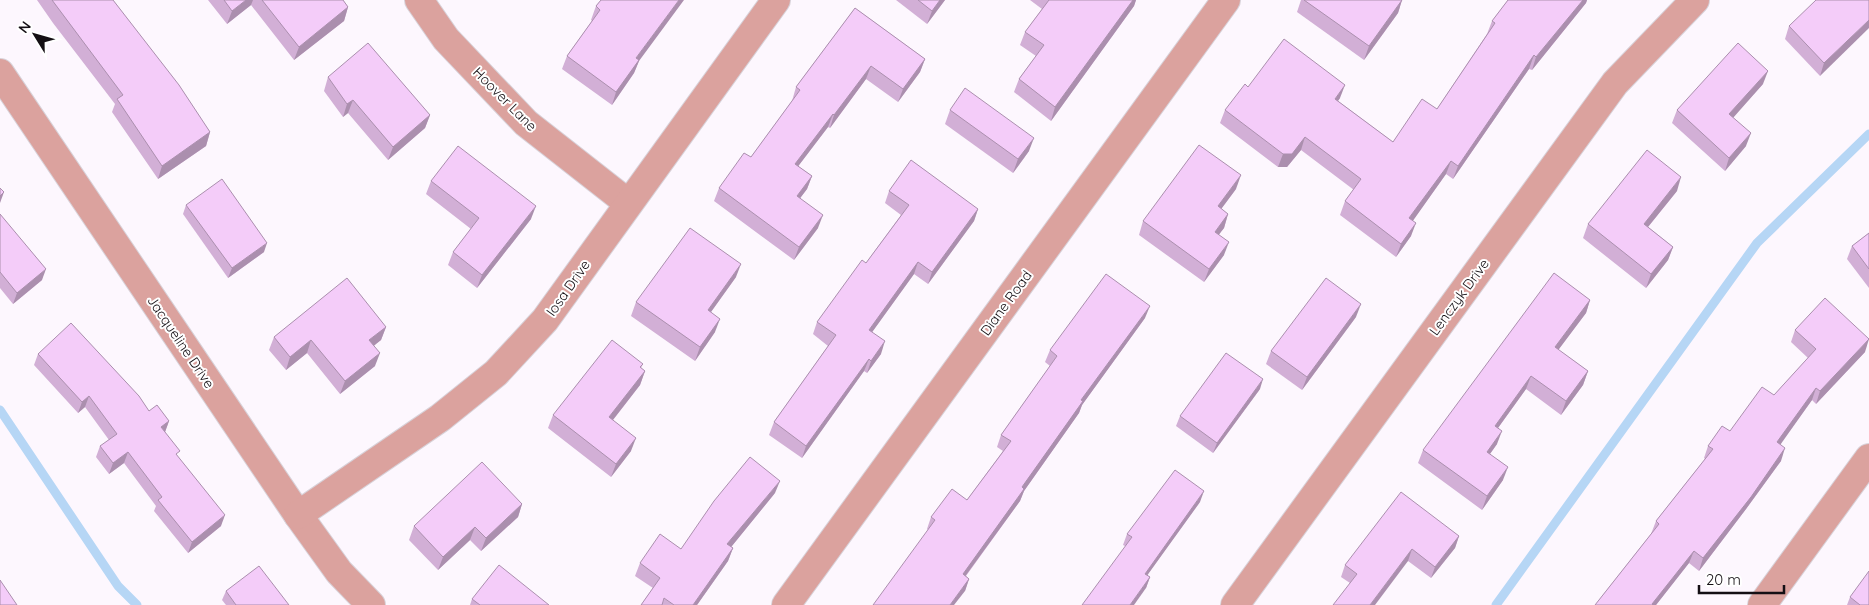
<svg xmlns="http://www.w3.org/2000/svg" width="1869" height="605" font-family="Quicksand,sans-serif">
	<rect width="100%" height="100%" fill="#fdf7fe"/>
	<g fill="none" stroke-linecap="round" stroke-linejoin="round">
		<!-- stream -->
		<g stroke="#b6d6f5" stroke-width="9">
			<polyline points="0,410 118,586 137,605"/>
			<polyline points="1496,605 1757,243 1869,134"/>
		</g>
		<!-- minor casing -->
		<g stroke="#d8d2d9" stroke-width="30">
			<g id="minor">
				<polyline points="419,0 446,39 526,123 628,203"/>
				<polyline points="0,73 298,515 339,572 371,605"/>
				<polyline points="298,515 440,418 496,373 545,320 776,0"/>
				<polyline points="786,605 1226,0"/>
				<polyline points="1235,605 1615,83 1695,0"/>
				<polyline points="1762,605 1869,458"/>
			</g>
		</g>
		<!-- minor -->
		<use href="#minor" stroke="#dba29e" stroke-width="28"/>
	</g>
	<!-- wall -->
	<g fill="#d2afd6">
		<polygon points="37,0 113,0 210,132 206,146 158,179 112,112 115,104 53,23"/>
		<polygon points="208,0 343,0 348,7 344,21 294,60 251,5 227,24"/>
		<polygon points="601,0 639,61 634,73 612,105 562,69 567,56 592,21 591,20 596,6"/>
		<polygon points="896,0 945,0 927,24"/>
		<polygon points="1030,0 1136,0 1134,6 1051,121 1014,92 1019,79 1036,56 1020,45 1025,32 1042,9"/>
		<polygon points="1301,0 1402,0 1398,13 1364,60 1297,12"/>
		<polygon points="1508,0 1587,0 1586,3 1532,70 1529,69 1453,179 1446,174 1413,220 1411,236 1396,257 1340,215 1345,201 1354,190 1301,150 1287,167 1278,167 1220,123 1225,110 1248,87 1340,98 1338,101 1393,142 1437,109 1487,34 1492,21"/>
		<polygon points="1869,0 1820,76 1785,39 1789,26"/>
		<polygon points="855,8 925,59 920,72 898,102 866,79 830,128 828,127 798,166 812,176 807,189 800,198 818,228 794,260 714,201 719,188 751,157 792,101 796,87"/>
		<polygon points="328,77 430,115 425,128 388,160 348,113 343,117 324,91"/>
		<polygon points="1763,84 1733,117 1746,146 1725,171 1672,123 1677,110"/>
		<polygon points="950,110 1029,151 1013,173 945,124"/>
		<polygon points="431,181 531,219 477,288 448,265 453,252 471,229 426,194"/>
		<polygon points="1236,189 1221,209 1228,214 1224,228 1219,234 1224,255 1204,282 1139,235 1143,221"/>
		<polygon points="889,191 978,209 974,221 928,284 914,274 872,332 881,354 867,373 864,371 802,458 769,435 774,422 828,346 813,334 817,322 866,263 901,215 885,203"/>
		<polygon points="1677,191 1648,227 1673,247 1668,260 1646,288 1583,238 1588,224"/>
		<polygon points="186,205 264,252 228,278 183,214"/>
		<polygon points="0,214 42,280 13,304 0,288"/>
		<polygon points="1869,233 1869,288 1847,259 1852,246"/>
		<polygon points="736,277 711,312 715,332 695,361 631,316 636,302"/>
		<polygon points="1590,300 1586,313 1558,350 1588,371 1583,385 1561,415 1526,389 1498,428 1497,444 1490,454 1503,480 1482,510 1418,463 1423,450"/>
		<polygon points="1356,317 1302,390 1266,364 1271,351"/>
		<polygon points="1145,318 1082,405 1079,413 1024,491 1020,501 966,576 969,579 965,591 928,530 927,529 931,517 967,500 1003,451 997,447 1001,435 1050,366 1045,362 1050,350"/>
		<polygon points="386,327 381,340 374,345 375,366 340,394 307,353 286,370 269,350 274,337"/>
		<polygon points="1795,330 1865,352 1816,404 1812,400 1780,444 1781,461 1746,509 1699,571 1689,563 1656,605 1595,605 1651,534 1656,521 1705,459 1704,458 1708,446 1730,431 1774,395 1808,358 1791,342"/>
		<polygon points="38,354 169,421 165,432 178,457 221,526 188,553 154,511 156,506 124,463 109,474 96,457 100,446 109,440 85,407 78,413 34,365"/>
		<polygon points="643,364 641,368 645,371 640,385 613,420 631,451 611,477 548,428 553,415"/>
		<polygon points="1260,389 1213,453 1176,426 1180,416"/>
		<polygon points="775,493 731,547 733,548 728,561 697,605 641,605 653,588 635,576 640,563 681,549"/>
		<polygon points="1200,502 1147,575 1150,577 1146,588 1125,546 1123,545 1127,534"/>
		<polygon points="522,504 518,517 481,551 470,540 438,570 409,540 414,526"/>
		<polygon points="1459,536 1455,548 1431,578 1408,561 1350,583 1341,577 1345,565"/>
		<polygon points="226,591 289,605 226,605 222,600"/>
		<polygon points="1850,597 1869,605 1847,605"/>
		<polygon points="472,599 549,605 470,605"/>
	</g>
	<!-- shaded-wall -->
	<g fill="#ab8fae">
		<polygon points="246,0 253,0 251,5 227,24 232,11"/>
		<polygon points="679,0 684,0 639,61 634,73 612,105 616,92 636,58"/>
		<polygon points="940,0 945,0 927,24 932,11"/>
		<polygon points="1133,0 1136,0 1134,6 1051,121 1055,107"/>
		<polygon points="1402,0 1398,13 1364,60 1369,46"/>
		<polygon points="1583,0 1587,0 1586,3 1532,70 1536,57"/>
		<polygon points="348,7 344,21 294,60 299,47"/>
		<polygon points="1869,20 1869,28 1820,76 1824,63"/>
		<polygon points="1534,55 1529,69 1453,179 1458,166"/>
		<polygon points="925,59 920,72 898,102 903,89"/>
		<polygon points="871,66 866,79 830,128 834,115"/>
		<polygon points="1768,71 1763,84 1725,127 1729,114"/>
		<polygon points="1345,85 1340,98 1330,112 1335,99"/>
		<polygon points="353,100 348,113 343,117 347,104"/>
		<polygon points="833,114 828,127 790,177 795,164"/>
		<polygon points="430,115 425,128 388,160 393,147"/>
		<polygon points="210,132 206,146 158,179 162,166"/>
		<polygon points="1751,133 1746,146 1725,171 1729,158"/>
		<polygon points="1305,137 1301,150 1287,167 1278,167 1283,154"/>
		<polygon points="1034,138 1029,151 1013,173 1018,159"/>
		<polygon points="1451,161 1446,174 1405,232 1409,218"/>
		<polygon points="1241,175 1236,189 1213,220 1218,206"/>
		<polygon points="812,176 807,189 792,209 797,196"/>
		<polygon points="1681,177 1677,191 1639,238 1644,224"/>
		<polygon points="4,192 0,203 0,196"/>
		<polygon points="536,206 531,219 477,288 482,275"/>
		<polygon points="978,209 974,221 928,284 932,272"/>
		<polygon points="1228,214 1224,228 1211,245 1215,232"/>
		<polygon points="823,215 818,228 794,260 799,247"/>
		<polygon points="1416,223 1411,236 1396,257 1401,244"/>
		<polygon points="1229,242 1224,255 1204,282 1209,269"/>
		<polygon points="267,243 264,252 228,278 232,268"/>
		<polygon points="1673,247 1668,260 1646,288 1651,274"/>
		<polygon points="918,262 914,274 865,342 869,330"/>
		<polygon points="741,264 736,277 703,323 708,310"/>
		<polygon points="46,269 42,280 13,304 17,293"/>
		<polygon points="1590,300 1586,313 1550,361 1555,347"/>
		<polygon points="1361,304 1356,317 1302,390 1307,377"/>
		<polygon points="1150,306 1145,318 1082,405 1079,413 1024,491 1020,501 958,586 963,574 1081,400"/>
		<polygon points="720,319 715,332 695,361 700,347"/>
		<polygon points="386,327 381,340 365,353 369,340"/>
		<polygon points="1869,339 1865,352 1816,404 1820,391"/>
		<polygon points="311,340 307,353 286,370 290,357"/>
		<polygon points="885,341 881,354 867,373 871,361"/>
		<polygon points="380,353 375,366 340,394 345,381"/>
		<polygon points="869,359 864,371 802,458 806,446"/>
		<polygon points="645,371 640,385 605,430 609,417"/>
		<polygon points="1588,371 1583,385 1561,415 1566,401"/>
		<polygon points="1531,376 1526,389 1490,439 1495,426"/>
		<polygon points="1263,379 1260,389 1213,453 1217,443"/>
		<polygon points="1816,388 1812,400 1773,455 1777,442"/>
		<polygon points="89,396 85,407 78,413 82,402"/>
		<polygon points="169,421 165,432 161,427"/>
		<polygon points="1502,431 1497,444 1482,465 1487,452"/>
		<polygon points="636,438 631,451 611,477 616,464"/>
		<polygon points="1785,448 1781,461 1746,509 1699,571 1703,558"/>
		<polygon points="128,452 124,463 109,474 113,463"/>
		<polygon points="1508,467 1503,480 1482,510 1487,496"/>
		<polygon points="780,481 775,493 723,557 727,544"/>
		<polygon points="1204,491 1200,502 1141,584 1145,574"/>
		<polygon points="522,504 518,517 481,551 486,538"/>
		<polygon points="225,515 221,526 188,553 192,542"/>
		<polygon points="475,527 470,540 438,570 443,557"/>
		<polygon points="1459,536 1455,548 1431,578 1435,567"/>
		<polygon points="733,548 728,561 697,605 693,605"/>
		<polygon points="1412,549 1408,561 1375,605 1370,605"/>
		<polygon points="1694,551 1689,563 1656,605 1651,605"/>
		<polygon points="1150,577 1146,588 1134,605 1130,605"/>
		<polygon points="969,579 965,591 954,605 950,605"/>
	</g>
	<!-- building -->
	<g fill="#f4ccf9" stroke="#ab8fae">
		<polygon points="52,0 113,0 179,85 210,132 162,166 117,99 123,95"/>
		<polygon points="224,0 246,0 232,11"/>
		<polygon points="262,0 343,0 348,7 299,47"/>
		<polygon points="601,0 679,0 636,58 639,60 616,92 567,56 600,10 596,6"/>
		<polygon points="918,0 940,0 932,11"/>
		<polygon points="1049,0 1133,0 1055,107 1019,79 1044,45 1025,32"/>
		<polygon points="1304,0 1402,0 1369,46"/>
		<polygon points="1508,0 1583,0 1536,57 1534,55 1458,166 1451,161 1409,218 1416,223 1401,244 1345,201 1361,179 1305,137 1292,154 1283,154 1225,110 1245,84 1248,87 1284,39 1345,85 1335,99 1393,142 1422,99 1437,109 1495,23 1492,21"/>
		<polygon points="1816,0 1869,0 1869,20 1824,63 1789,26"/>
		<polygon points="855,8 925,59 903,89 871,66 834,115 833,114 795,164 812,176 797,196 823,215 799,247 719,188 744,153 751,157 800,90 796,87"/>
		<polygon points="368,43 430,115 393,147 353,100 347,104 328,77"/>
		<polygon points="1738,43 1768,71 1729,114 1751,133 1729,158 1677,110"/>
		<polygon points="965,88 1034,138 1018,159 950,110"/>
		<polygon points="1199,145 1241,175 1218,206 1228,214 1215,232 1229,242 1209,269 1143,221"/>
		<polygon points="458,146 536,206 482,275 453,252 479,218 431,181"/>
		<polygon points="1647,150 1681,177 1644,224 1673,247 1651,274 1588,224"/>
		<polygon points="911,160 978,209 932,272 918,262 869,330 885,341 871,361 869,359 806,446 774,422 836,335 817,322 862,260 866,263 909,205 889,191"/>
		<polygon points="222,179 267,243 232,268 186,205"/>
		<polygon points="0,188 4,192 0,196"/>
		<polygon points="0,214 46,269 17,293 0,272"/>
		<polygon points="690,228 741,264 708,310 720,319 700,347 636,302"/>
		<polygon points="1869,233 1869,269 1852,246"/>
		<polygon points="1554,273 1590,300 1555,347 1588,371 1566,401 1531,376 1495,426 1502,431 1487,452 1508,467 1487,496 1423,450"/>
		<polygon points="1106,274 1150,306 1081,400 1083,401 1022,487 1024,489 963,574 969,579 950,605 873,605 935,520 931,517 952,489 967,500 1011,441 1001,435 1057,356 1050,350"/>
		<polygon points="347,278 386,327 369,340 380,353 345,381 311,340 290,357 274,337"/>
		<polygon points="1326,278 1361,304 1307,377 1271,351"/>
		<polygon points="1825,298 1869,339 1820,391 1816,388 1777,442 1785,448 1751,497 1703,558 1694,551 1652,604 1653,605 1595,605 1659,524 1656,521 1713,449 1708,446 1722,426 1730,431 1762,387 1774,395 1816,349 1795,330"/>
		<polygon points="71,323 139,396 149,411 157,405 169,421 161,427 180,451 176,454 225,515 192,542 158,500 162,497 128,452 113,463 100,446 117,434 89,396 82,402 38,354"/>
		<polygon points="612,340 643,364 640,367 645,371 609,417 636,438 616,464 553,415"/>
		<polygon points="1226,353 1263,379 1217,443 1180,416"/>
		<polygon points="750,457 780,481 727,544 733,548 693,605 674,605 664,598 662,605 641,605 660,578 640,563 660,534 681,549 714,501"/>
		<polygon points="482,462 522,504 486,538 475,527 443,557 414,526"/>
		<polygon points="1175,470 1204,491 1145,574 1150,577 1130,605 1082,605 1132,537 1127,534"/>
		<polygon points="1401,492 1459,536 1435,567 1412,549 1370,605 1333,605 1357,574 1345,565"/>
		<polygon points="499,565 549,605 480,605 472,599"/>
		<polygon points="259,566 289,605 236,605 226,591"/>
		<polygon points="1869,571 1869,605 1860,605 1850,597"/>
		<polygon points="0,580 17,605 0,605"/>
	</g>
	<g text-anchor="middle" dominant-baseline="central" stroke-width="4" stroke-linejoin="round" paint-order="stroke">
		<!-- street labels -->
		<g font-size="14" fill="#140f14" stroke="#fff">
			<text transform="translate(505 99) rotate(45)">Hoover Lane</text>
			<text transform="translate(568 288) rotate(-55)">Iosa Drive</text>
			<text transform="translate(1459 297) rotate(-54)">Lenczyk Drive</text>
			<text transform="translate(1006 303) rotate(-54)">Diane Road</text>
			<text transform="translate(181 342) rotate(56)">Jacqueline Drive</text>
		</g>
	</g>
	<!-- north arrow -->
	<g transform="translate(35 35) rotate(307)" stroke="#ffffff" stroke-width="4" paint-order="stroke">
	<path d="M0-4L9 19L0 12L-9 19Z" fill="#140f14"/>
	<text y="-8" font-size="14" font-weight="bold" text-anchor="middle" fill="#140f14">N</text>
	</g>
	<!-- scale -->
	<path d="M1699 585v8h85v-8" fill="none" stroke="#140f14" stroke-width="2.5"/>
	<text x="1706" y="585" font-size="15" fill="#140f14" stroke="#ffffff" stroke-width="4" paint-order="stroke">20 m</text>
</svg>
